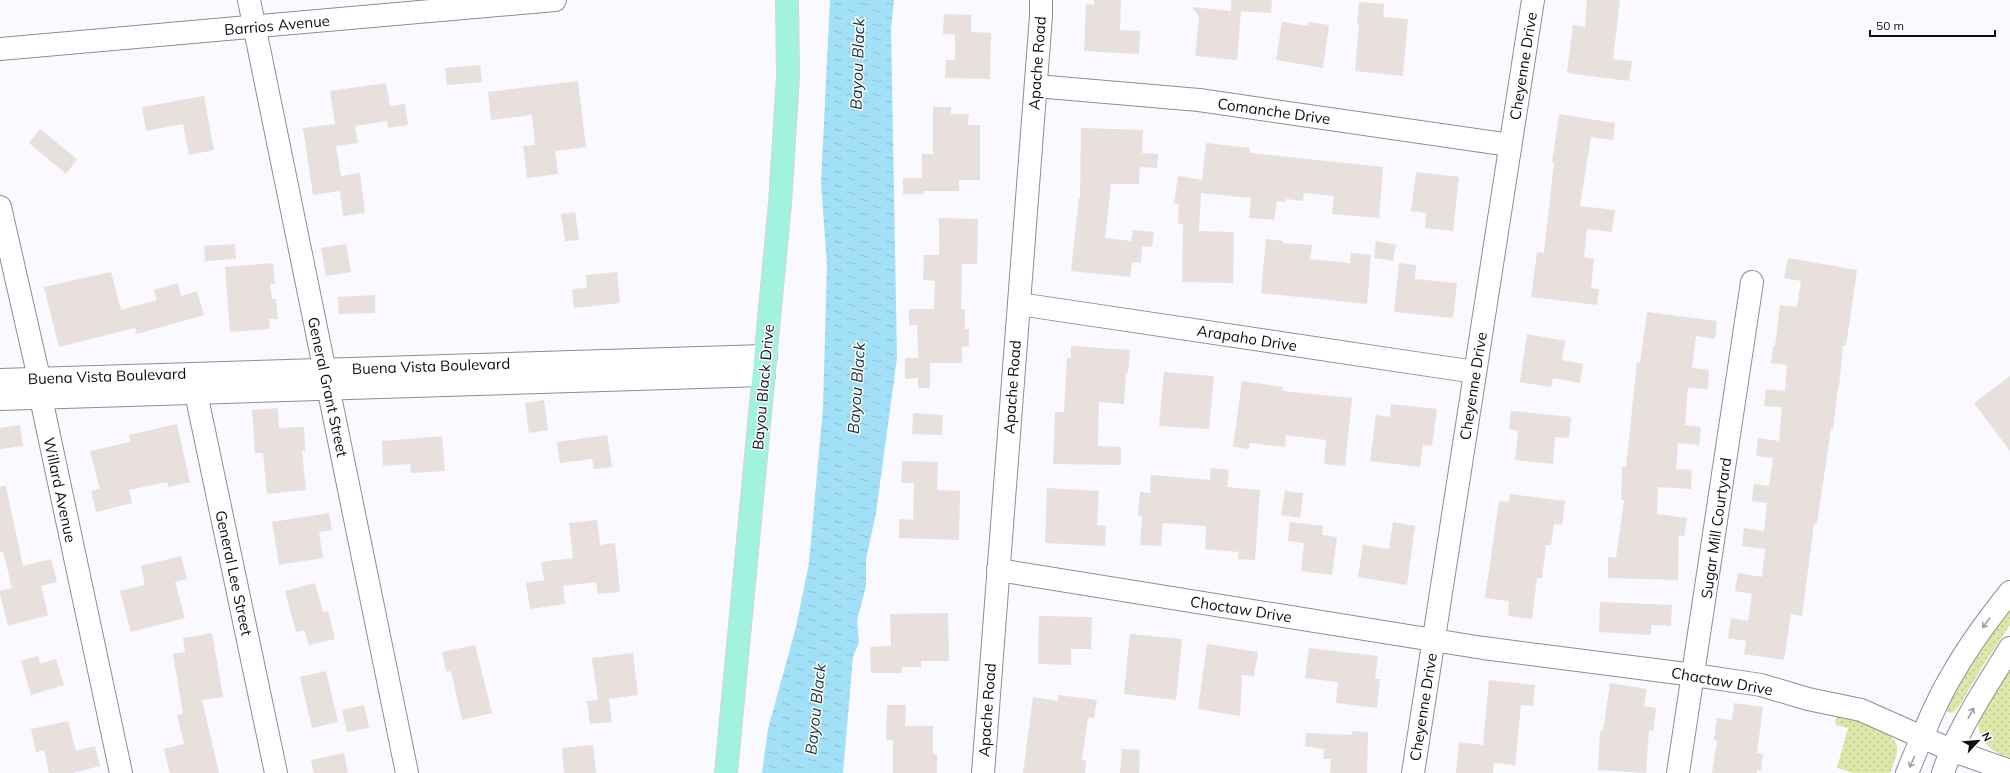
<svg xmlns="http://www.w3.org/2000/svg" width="2010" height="773" font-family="Mulish,sans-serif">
	<defs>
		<pattern id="grass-dots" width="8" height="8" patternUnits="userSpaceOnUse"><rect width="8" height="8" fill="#dce8a7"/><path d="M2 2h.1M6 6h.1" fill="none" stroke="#bcc68f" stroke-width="1.8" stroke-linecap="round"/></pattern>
		<pattern id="water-ripples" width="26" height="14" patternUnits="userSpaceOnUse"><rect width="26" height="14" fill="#a1e0f6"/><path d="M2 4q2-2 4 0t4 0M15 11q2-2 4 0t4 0" fill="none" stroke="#89bfd2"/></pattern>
	</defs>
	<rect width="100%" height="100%" fill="#f9f9ff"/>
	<!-- grass -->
	<g fill="url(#grass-dots)">
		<polygon points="2010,598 2010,625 1982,667 1958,708 1952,713 1944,711 1943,706"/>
		<path d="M2010,659V759C1991,752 1975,739 1979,716Z"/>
		<path d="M1848,716C1860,721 1894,731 1897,746C1898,755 1893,765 1890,773H1853L1837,768L1848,728L1836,725L1835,720L1837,717Z"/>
	</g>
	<!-- water -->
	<polygon fill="url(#water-ripples)" points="830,0 894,0 891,29 897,358 876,513 866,559 866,586 857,621 859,642 853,657 843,773 762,773 768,729 796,627 809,563 823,408 827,265 821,183"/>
	<!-- building -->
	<g fill="#e7e0dc">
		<polygon points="1094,0 1121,0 1120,30 1140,31 1139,54 1084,51 1086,4 1094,5"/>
		<polygon points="1231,0 1272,0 1271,13 1234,11 1241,11 1237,60 1195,56 1199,17 1192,7 1231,11"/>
		<polygon points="1587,0 1620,0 1613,59 1632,61 1629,81 1567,73 1573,25 1585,27"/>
		<polygon points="1359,2 1384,4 1383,17 1408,19 1403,76 1355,71 1359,24 1357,24"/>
		<polygon points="944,14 971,15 971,32 991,33 990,79 945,78 946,60 955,60 955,34 943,34"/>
		<polygon points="1282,22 1308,26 1309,22 1329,25 1323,68 1276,60"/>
		<polygon points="480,65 482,82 447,85 445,68"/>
		<polygon points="578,81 586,147 555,151 558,174 527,178 523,146 535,145 532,115 491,120 488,92"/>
		<polygon points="386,83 390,106 405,104 408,125 388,128 387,121 355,126 358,143 336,146 341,176 360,173 365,213 343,216 340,191 313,195 303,128 335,124 330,91"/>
		<polygon points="204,96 214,150 189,155 183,124 146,131 142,107"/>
		<polygon points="933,107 951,107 951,114 969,114 968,125 980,125 980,180 959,180 959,191 924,191 924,194 903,194 903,178 922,178 922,154 933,154"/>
		<polygon points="1559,114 1615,123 1613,140 1591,137 1580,206 1615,210 1612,232 1587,229 1584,257 1594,259 1591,288 1599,289 1597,305 1531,297 1537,252 1544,253 1554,163 1552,163"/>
		<polygon points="1081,128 1143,130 1142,153 1158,154 1157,168 1140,167 1139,184 1111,184 1105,238 1131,241 1133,230 1154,232 1152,247 1142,246 1141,263 1132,262 1130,277 1071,271 1079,198 1080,198"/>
		<polygon points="40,129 77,159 66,174 29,143"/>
		<polygon points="1206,143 1250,148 1250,153 1383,167 1379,218 1332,214 1334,196 1304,193 1303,201 1286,199 1285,202 1277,201 1274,220 1249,218 1251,198 1201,193 1199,231 1234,232 1233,283 1182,282 1183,224 1178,224 1179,204 1174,203 1178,176 1202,180"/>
		<polygon points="1416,172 1459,177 1453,231 1425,228 1426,213 1411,211"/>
		<polygon points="575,212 579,240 565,241 561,214"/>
		<polygon points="939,218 978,219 977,264 962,264 961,309 965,309 965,329 969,329 969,346 962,347 962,363 930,363 930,388 918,388 918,378 905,379 905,358 918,358 917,325 909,325 909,309 934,309 935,281 923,280 924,255 939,255"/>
		<polygon points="1266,239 1283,241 1283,243 1312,245 1310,259 1350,263 1351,253 1371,255 1367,304 1261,293"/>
		<polygon points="1376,241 1396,245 1393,261 1374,258"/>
		<polygon points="235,244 236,259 205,261 204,246"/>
		<polygon points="346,244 351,272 326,276 321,248"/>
		<polygon points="1788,258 1857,270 1846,346 1843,346 1839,387 1838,387 1833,429 1831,428 1817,524 1814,524 1802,616 1791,614 1784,660 1744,654 1746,641 1728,638 1731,618 1748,621 1752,594 1735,591 1738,573 1762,577 1765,549 1742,546 1744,528 1764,531 1767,503 1752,501 1754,484 1769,486 1773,458 1756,456 1758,438 1779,441 1782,407 1764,406 1766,389 1785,391 1787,365 1771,363 1773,346 1775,346 1780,305 1797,307 1801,281 1784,278"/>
		<polygon points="273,263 275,284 270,284 272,299 276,299 278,319 269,319 270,329 230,332 225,267"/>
		<polygon points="1399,263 1416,265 1415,279 1457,283 1453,318 1394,312"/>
		<polygon points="111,272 121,310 157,300 154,290 178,283 181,296 197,291 204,315 137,334 135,328 59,347 44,287"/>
		<polygon points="617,272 620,303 574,308 572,289 587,288 586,275"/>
		<polygon points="375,295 375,313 339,314 338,297"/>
		<polygon points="1647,312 1717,321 1715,339 1696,336 1692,368 1709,370 1708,389 1688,388 1685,425 1701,427 1699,445 1678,443 1676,469 1692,470 1691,489 1658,487 1657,514 1687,518 1684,536 1679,535 1678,580 1608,578 1608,557 1616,558 1624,500 1621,500 1622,466 1626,467 1637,362 1640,363"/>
		<polygon points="1527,334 1565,341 1562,360 1583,364 1580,383 1553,378 1551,387 1520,382"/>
		<polygon points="1071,346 1130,350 1128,373 1126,373 1124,404 1099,402 1098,446 1121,447 1121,465 1053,464 1055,412 1064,412 1067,358 1071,358"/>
		<polygon points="1164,372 1214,376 1209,429 1159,426"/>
		<polygon points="2010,376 2010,451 1974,403"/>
		<polygon points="1242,381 1283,387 1283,391 1352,398 1345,466 1324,464 1326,440 1286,435 1285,447 1250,443 1249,449 1233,447"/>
		<polygon points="544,400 548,430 529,433 525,403"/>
		<polygon points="1391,404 1437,409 1432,446 1423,445 1420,467 1370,461 1376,415 1390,417"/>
		<polygon points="278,408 279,428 304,427 305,451 302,451 306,490 267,494 263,453 255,453 252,410"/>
		<polygon points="1511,411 1571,417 1569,438 1555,437 1553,464 1515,460 1518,431 1509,429"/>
		<polygon points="913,413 943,415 942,435 912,434"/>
		<polygon points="177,424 190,482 169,487 167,482 129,490 132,503 96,512 91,491 100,489 90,451 130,442 129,435"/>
		<polygon points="20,425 23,446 0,449 0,428"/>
		<polygon points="607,435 612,467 594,469 592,459 560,463 557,442"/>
		<polygon points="442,436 445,471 411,473 410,464 383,466 382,441"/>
		<polygon points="902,461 938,462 937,490 960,491 959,540 899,538 899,519 913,520 914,483 901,483"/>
		<polygon points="1211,468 1229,470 1227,487 1260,490 1255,560 1238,559 1239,552 1205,549 1206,526 1163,523 1161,546 1140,545 1142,516 1138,515 1140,492 1150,493 1151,475 1210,480"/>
		<polygon points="6,486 23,566 51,559 57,582 41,586 48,615 8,626 0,594 0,591 12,588 3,551 0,552 0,487"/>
		<polygon points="1047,488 1099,491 1097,525 1106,526 1105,546 1045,543"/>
		<polygon points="1285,491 1303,493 1300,518 1281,515"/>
		<polygon points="1510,494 1565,501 1562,525 1554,524 1551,545 1546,545 1542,578 1537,578 1532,619 1508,616 1509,601 1485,598 1499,501 1509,502"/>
		<polygon points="329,513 332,530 319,532 323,558 279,565 272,522"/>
		<polygon points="597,520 600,545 615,543 620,592 598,594 596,582 563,586 565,604 530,609 526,583 544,580 541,562 573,558 569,523"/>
		<polygon points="1290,522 1323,526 1322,535 1337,537 1332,575 1301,571 1304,543 1288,541"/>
		<polygon points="1393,522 1415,526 1407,585 1358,577 1363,545 1389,549"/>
		<polygon points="181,556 187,579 175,582 185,618 131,632 120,591 145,585 141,566"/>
		<polygon points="315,583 323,612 328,611 335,639 309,645 304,630 296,632 285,591"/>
		<polygon points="1600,602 1672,605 1671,626 1651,625 1651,635 1599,632"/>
		<polygon points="948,613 949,661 921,661 921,667 902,667 902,673 871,673 870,647 891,646 890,614"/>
		<polygon points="1039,616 1092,617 1091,649 1071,649 1071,665 1038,664"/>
		<polygon points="212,633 223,697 202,700 219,773 170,773 164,749 184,744 177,715 183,714 173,654 185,652 183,638"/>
		<polygon points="1130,634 1182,639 1176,700 1124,694"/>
		<polygon points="1207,644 1258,652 1254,676 1242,675 1240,716 1198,709"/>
		<polygon points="475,645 492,713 462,720 451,671 446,672 442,652"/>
		<polygon points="1309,648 1378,656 1375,679 1380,679 1377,708 1336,703 1338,682 1305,678"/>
		<polygon points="633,653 638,695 609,699 612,722 590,724 587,701 598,700 592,658"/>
		<polygon points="38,656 40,664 56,659 64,685 31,695 21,661"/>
		<polygon points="326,671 338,722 312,728 300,677"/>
		<polygon points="1489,680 1535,685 1533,706 1521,705 1515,765 1494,763 1493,773 1456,773 1459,742 1483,745"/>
		<polygon points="1610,683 1647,689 1644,706 1656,708 1653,731 1649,730 1646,773 1598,770 1600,731 1603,731"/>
		<polygon points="1058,695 1097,700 1094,718 1088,717 1082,760 1086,761 1085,773 1023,773 1033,697 1058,701"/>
		<polygon points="1734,703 1763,707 1757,753 1763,754 1761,771 1757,770 1757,773 1712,773 1717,741 1714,740 1717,718 1732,720"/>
		<polygon points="364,705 369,728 347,732 342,710"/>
		<polygon points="887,705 906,705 905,726 933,726 933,754 937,754 937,773 893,773 893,740 886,740"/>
		<polygon points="68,721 76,751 95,746 100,766 72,773 49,773 44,750 36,752 31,729"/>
		<polygon points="1352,731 1368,732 1367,773 1330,773 1331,759 1323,759 1324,749 1305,746 1306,733 1352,735"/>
		<polygon points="593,745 596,773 564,773 562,748"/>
		<polygon points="1122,749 1140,750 1139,773 1120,773"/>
		<polygon points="344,753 348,773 314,773 311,760"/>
	</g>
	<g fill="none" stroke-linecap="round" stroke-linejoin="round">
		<!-- minor casing -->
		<g stroke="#8d8e94" stroke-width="24">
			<g id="minor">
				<polyline points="249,0 407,773"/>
				<polyline points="0,49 555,0"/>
				<polyline points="1036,86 1199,100 1510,145"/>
				<polyline points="0,207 39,378 41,398 121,773"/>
				<polyline points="1019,304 1475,372"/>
				<polyline points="193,379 276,773"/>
				<polyline points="0,380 766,356"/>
				<polyline points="0,399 764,375"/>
				<polyline points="998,570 1483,648 1694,675 1761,685 1808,699 1861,710 1951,750 2010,771"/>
				<polyline points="983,773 1041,16 1041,0"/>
				<polyline points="1413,773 1533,0"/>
				<polyline points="1678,773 1752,282"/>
				<path d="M1907,773C1922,738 1935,702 1955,670C1971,642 1990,617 2010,592"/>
				<path d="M1943,773C1958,728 1985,689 2010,648"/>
			</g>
		</g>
		<!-- major casing -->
		<g stroke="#d4d4d4" stroke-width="24">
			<polyline id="major" points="726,773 780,203 788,77 787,0"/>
		</g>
		<!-- minor -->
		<use href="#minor" stroke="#fff" stroke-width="22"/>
		<!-- major -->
		<use href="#major" stroke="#a1f2df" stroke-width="22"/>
	</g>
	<!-- one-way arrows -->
	<defs><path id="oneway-shaft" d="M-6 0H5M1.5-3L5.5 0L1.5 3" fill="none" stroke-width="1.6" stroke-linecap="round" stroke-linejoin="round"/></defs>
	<g stroke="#9f9f9f">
		<use href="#oneway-shaft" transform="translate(1986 623) rotate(127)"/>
		<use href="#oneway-shaft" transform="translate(1971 713) rotate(-62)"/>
		<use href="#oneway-shaft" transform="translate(1912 762) rotate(114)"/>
	</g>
	<g text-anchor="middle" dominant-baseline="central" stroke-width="3" stroke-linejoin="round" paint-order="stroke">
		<!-- street labels -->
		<g font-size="15" fill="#0e0e10" stroke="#fff">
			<text transform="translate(277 25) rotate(-5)">Barrios Avenue</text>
			<text transform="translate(1037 63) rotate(-86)">Apache Road</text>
			<text transform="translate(1523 66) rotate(-81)">Cheyenne Drive</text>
			<text transform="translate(1274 111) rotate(8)">Comanche Drive</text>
			<text transform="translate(1247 338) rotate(9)">Arapaho Drive</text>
			<text transform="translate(431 366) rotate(-2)">Buena Vista Boulevard</text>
			<text transform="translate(107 376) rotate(-2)">Buena Vista Boulevard</text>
			<text transform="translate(1473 386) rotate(-81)">Cheyenne Drive</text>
			<text transform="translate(328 387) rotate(78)">General Grant Street</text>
			<text transform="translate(763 387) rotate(-85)">Bayou Black Drive</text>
			<text transform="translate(1012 387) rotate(-86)">Apache Road</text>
			<text transform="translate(60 490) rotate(78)">Willard Avenue</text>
			<text transform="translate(1716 528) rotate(-82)">Sugar Mill Courtyard</text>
			<text transform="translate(234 573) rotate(78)">General Lee Street</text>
			<text transform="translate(1241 609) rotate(9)">Choctaw Drive</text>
			<text transform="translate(1722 681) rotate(10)">Chactaw Drive</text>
			<text transform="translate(1423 707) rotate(-81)">Cheyenne Drive</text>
			<text transform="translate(987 710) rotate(-86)">Apache Road</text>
		</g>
		<!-- water labels -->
		<g font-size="16" font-style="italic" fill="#1a2f36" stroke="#fff">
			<text transform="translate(857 64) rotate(-88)">Bayou Black</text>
			<text transform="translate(856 388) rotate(-86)">Bayou Black</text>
			<text transform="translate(815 709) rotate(-84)">Bayou Black</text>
		</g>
	</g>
	<!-- north arrow -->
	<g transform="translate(1978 741) rotate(64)" stroke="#ffffff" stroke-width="3" paint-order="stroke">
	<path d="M0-3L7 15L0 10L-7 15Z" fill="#0e0e10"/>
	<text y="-6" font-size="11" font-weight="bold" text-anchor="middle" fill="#0e0e10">N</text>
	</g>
	<!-- scale -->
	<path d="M1870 30v6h125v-6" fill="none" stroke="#0e0e10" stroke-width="2"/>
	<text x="1876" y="30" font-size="12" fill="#0e0e10" stroke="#ffffff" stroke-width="3" paint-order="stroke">50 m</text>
</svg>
